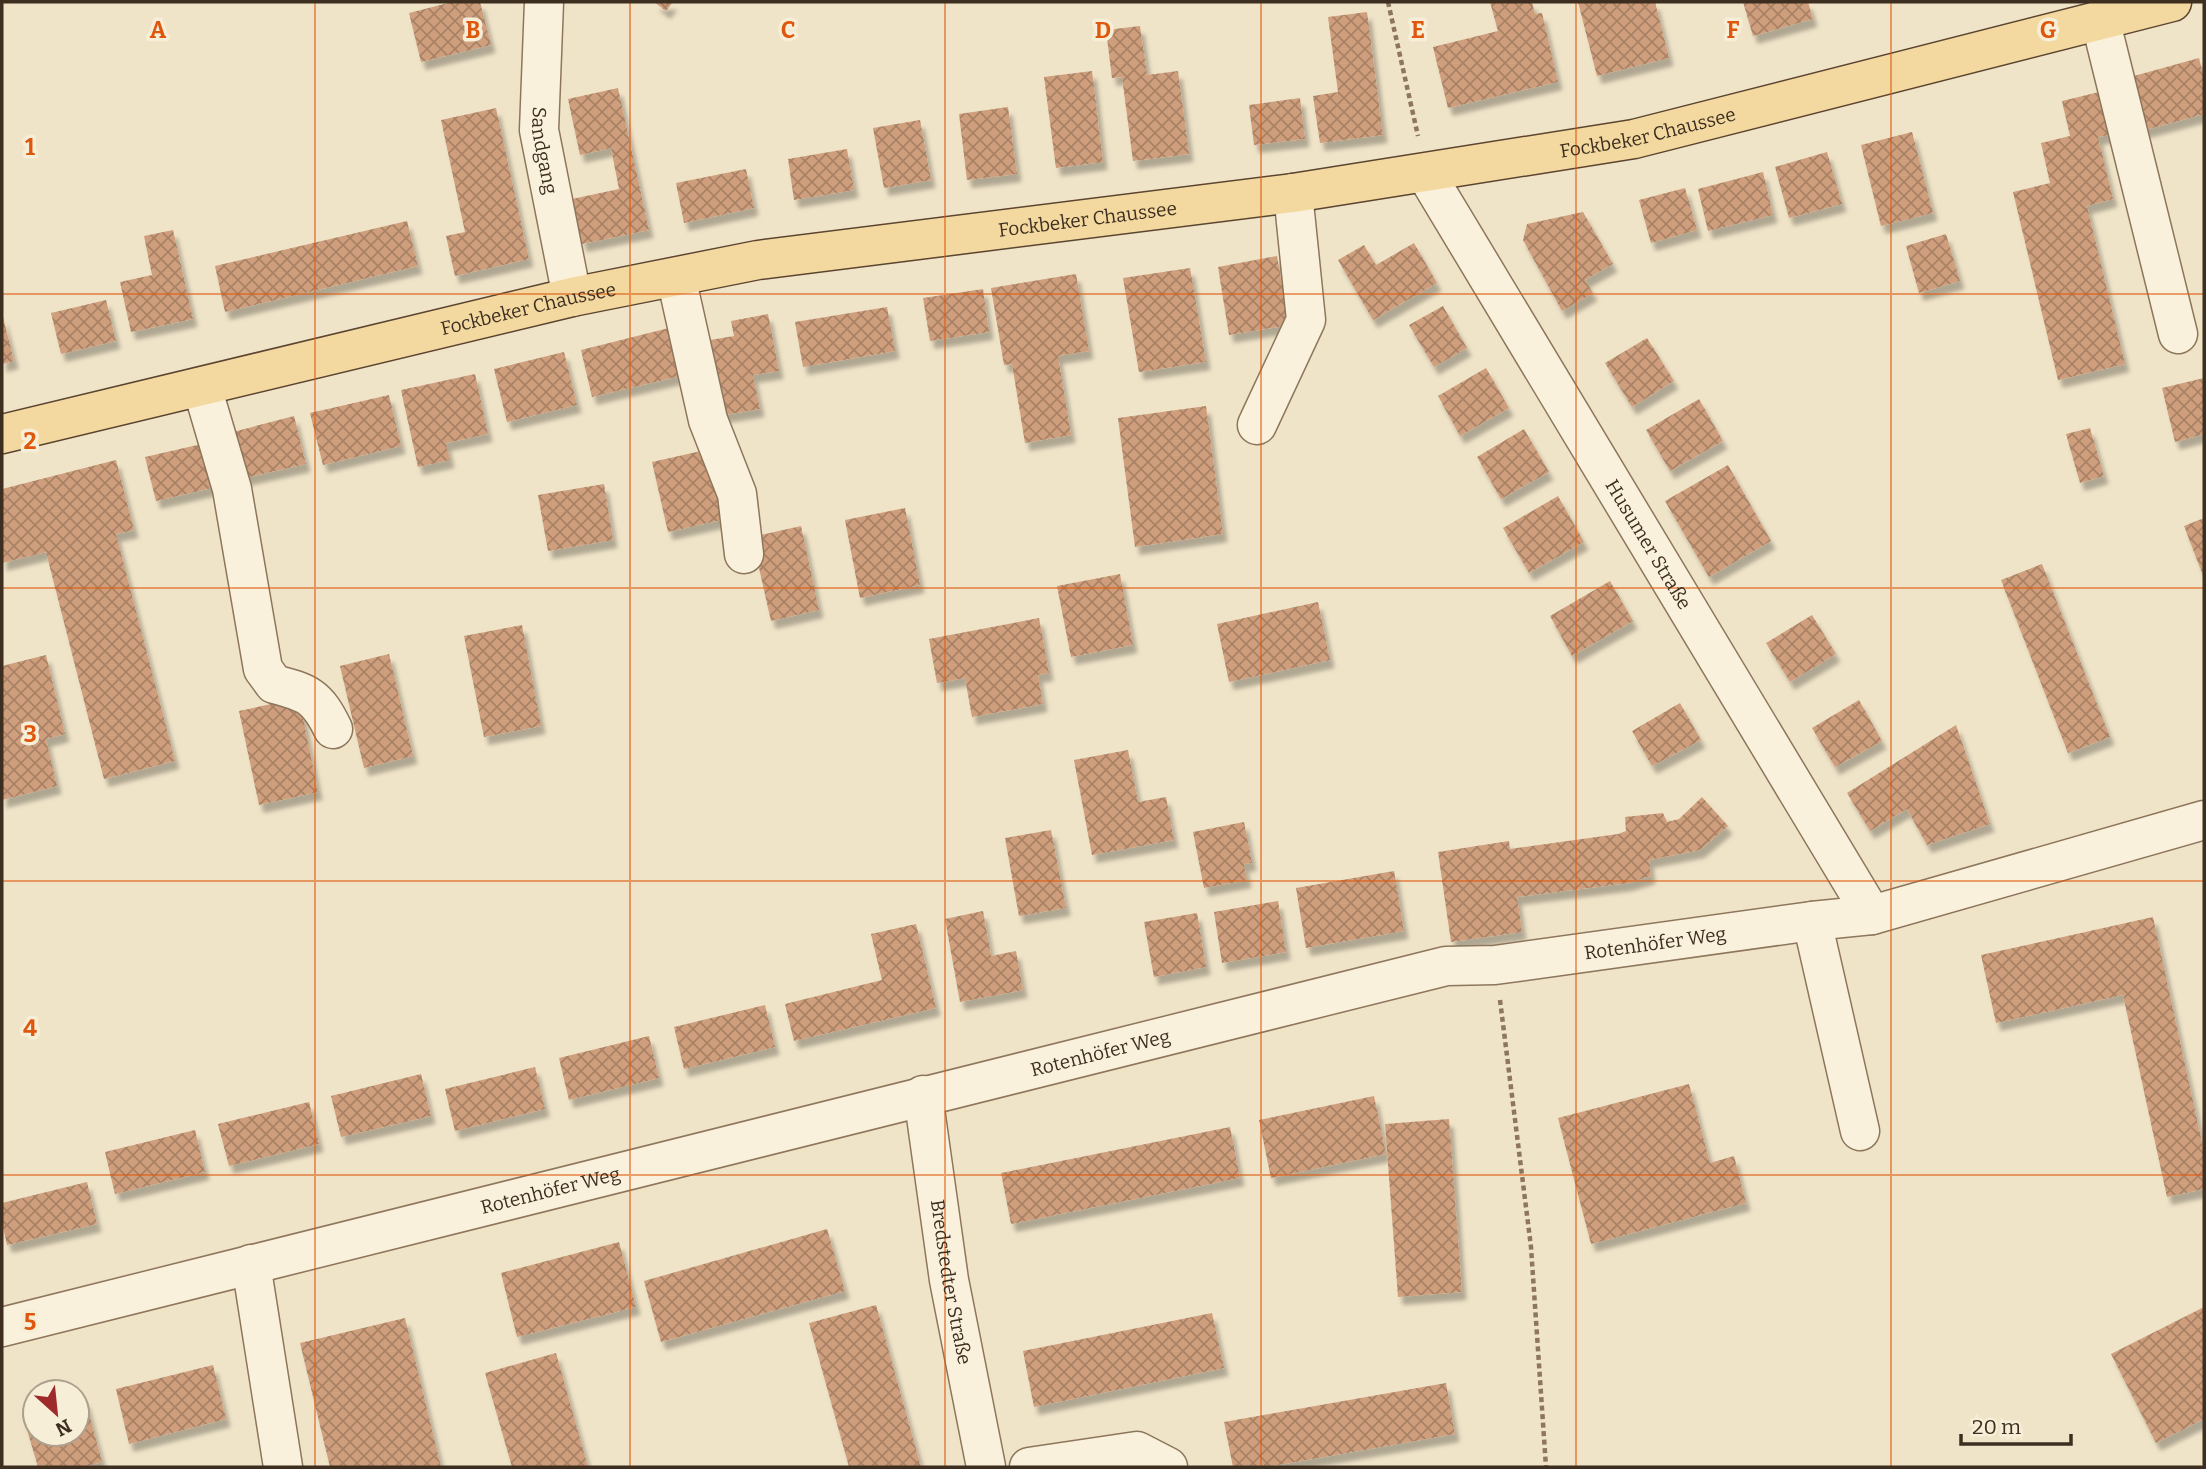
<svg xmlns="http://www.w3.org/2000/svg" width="2206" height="1469" font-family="Bitter,serif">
	<defs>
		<pattern id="building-cross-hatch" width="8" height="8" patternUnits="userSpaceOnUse" patternTransform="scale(1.75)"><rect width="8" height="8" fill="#cf9f7d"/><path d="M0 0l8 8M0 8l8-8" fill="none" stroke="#a98266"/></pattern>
		<filter id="shadow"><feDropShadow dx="4.5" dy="8" stdDeviation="2" flood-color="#0004"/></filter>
	</defs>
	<rect width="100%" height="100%" fill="#f0e4c8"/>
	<!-- building -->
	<g fill="url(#building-cross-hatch)" filter="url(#shadow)">
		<polygon points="452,2 480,2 491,45 421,62 409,13"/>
		<polygon points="654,2 673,2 666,11"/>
		<polygon points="1490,2 1532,2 1535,14 1542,13 1558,82 1448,108 1433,47 1498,31"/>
		<polygon points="1578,2 1655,2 1669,58 1597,76"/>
		<polygon points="1743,2 1808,2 1813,19 1753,36"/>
		<polygon points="1367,12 1383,135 1320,143 1313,96 1338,92 1328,17"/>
		<polygon points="1140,26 1147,75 1178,71 1189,154 1133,161 1122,77 1112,78 1106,30"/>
		<polygon points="2199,58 2204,78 2204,114 2138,132 2123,79"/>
		<polygon points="1092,71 1103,162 1056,168 1044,77"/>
		<polygon points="618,88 649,230 582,244 572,199 619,189 611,148 580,155 568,99"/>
		<polygon points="2099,92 2109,135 2098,137 2113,199 2087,206 2125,364 2058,380 2013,192 2050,183 2041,143 2070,136 2062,101"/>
		<polygon points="1300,98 1305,139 1254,145 1249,105"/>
		<polygon points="1008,107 1017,174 967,180 959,114"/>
		<polygon points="496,108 529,259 455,276 446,236 465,232 441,120"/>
		<polygon points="920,120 931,180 884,188 873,128"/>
		<polygon points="1912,132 1933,213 1881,226 1861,145"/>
		<polygon points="847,149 854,190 794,200 788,159"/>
		<polygon points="1827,152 1842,204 1789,218 1775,167"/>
		<polygon points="746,169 754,208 684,223 676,183"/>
		<polygon points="1763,172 1773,215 1708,231 1698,189"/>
		<polygon points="1685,188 1697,230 1651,243 1639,200"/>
		<polygon points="1583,212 1613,264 1585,280 1593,293 1562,311 1523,240 1527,224"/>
		<polygon points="407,221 418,266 225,312 215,266"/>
		<polygon points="173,230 193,319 131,332 120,282 152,275 144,236"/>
		<polygon points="1946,234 1960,281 1919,293 1906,246"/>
		<polygon points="1414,243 1437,283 1373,320 1338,260 1364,245 1376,265"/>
		<polygon points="1277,256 1289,325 1229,335 1218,267"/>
		<polygon points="1190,268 1206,362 1139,372 1123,278"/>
		<polygon points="1076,274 1089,351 1058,356 1071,435 1025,443 1012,364 1004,365 991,288"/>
		<polygon points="983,289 989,332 930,341 923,298"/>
		<polygon points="106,300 116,341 61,354 51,313"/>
		<polygon points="1443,306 1467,348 1434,367 1409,325"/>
		<polygon points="887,307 895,351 803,367 795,322"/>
		<polygon points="768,314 779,371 753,375 760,409 718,416 704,341 734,336 731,321"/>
		<polygon points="3,317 14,361 2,364 2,318"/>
		<polygon points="669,328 680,376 592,397 581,350"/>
		<polygon points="1647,338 1674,381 1632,407 1605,363"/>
		<polygon points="564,352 577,405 507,422 494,369"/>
		<polygon points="1486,368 1509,408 1460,436 1438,396"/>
		<polygon points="475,374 488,434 446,443 450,460 418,467 401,390"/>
		<polygon points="2204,378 2204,434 2175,442 2162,388"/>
		<polygon points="389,395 401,446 323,465 310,413"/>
		<polygon points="1699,399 1723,441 1670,471 1646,430"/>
		<polygon points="1206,406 1223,534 1135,547 1118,418"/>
		<polygon points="294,416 306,464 240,479 229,433"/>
		<polygon points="2090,428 2104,476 2080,483 2066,434"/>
		<polygon points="1524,429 1549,472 1501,499 1477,457"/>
		<polygon points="206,443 216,487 156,501 145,457"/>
		<polygon points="710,449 726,519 668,532 652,462"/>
		<polygon points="116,460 134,530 116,534 175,761 104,779 46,552 2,563 2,489"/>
		<polygon points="1728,465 1771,541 1709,577 1665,501"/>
		<polygon points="604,484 613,540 548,551 538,495"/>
		<polygon points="1558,496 1584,542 1529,573 1503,528"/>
		<polygon points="905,508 920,585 860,598 845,520"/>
		<polygon points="2204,518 2204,578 2184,526"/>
		<polygon points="801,526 819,610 771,621 752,537"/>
		<polygon points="2042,564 2110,737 2068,753 2001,580"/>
		<polygon points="1120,574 1133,645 1071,657 1057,586"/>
		<polygon points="1610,581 1633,621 1572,656 1550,616"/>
		<polygon points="1318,602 1330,660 1229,682 1217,624"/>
		<polygon points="1812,615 1836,654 1790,682 1766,643"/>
		<polygon points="1039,618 1049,673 1038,675 1043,704 972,717 965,678 937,683 929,639"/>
		<polygon points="522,625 541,726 484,737 464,636"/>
		<polygon points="389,654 413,756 364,768 340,666"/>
		<polygon points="46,655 65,734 46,739 57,786 2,800 2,666"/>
		<polygon points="299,698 318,792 259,805 239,711"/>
		<polygon points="1859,700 1882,741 1835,767 1812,728"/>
		<polygon points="1680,703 1701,740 1652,766 1632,731"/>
		<polygon points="1956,725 1990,824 1927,845 1907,809 1870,831 1847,793"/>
		<polygon points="1128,750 1138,802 1166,797 1174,840 1092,855 1074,760"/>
		<polygon points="1702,797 1728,826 1700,850 1649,860 1651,876 1628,883 1517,897 1522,932 1451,942 1438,852 1509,841 1510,849 1618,834 1626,831 1625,817 1663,813 1667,822 1679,819"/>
		<polygon points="1244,822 1252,863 1244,864 1247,880 1204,888 1193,832"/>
		<polygon points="1051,830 1066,908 1019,916 1005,838"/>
		<polygon points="1394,871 1404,931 1306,948 1296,888"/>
		<polygon points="1278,901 1286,952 1222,963 1214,912"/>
		<polygon points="983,911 991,956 1016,951 1023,990 960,1002 945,919"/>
		<polygon points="1197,913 1206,967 1154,977 1144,922"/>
		<polygon points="2153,917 2204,1152 2204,1189 2167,1197 2123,995 1996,1023 1981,955"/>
		<polygon points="916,924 936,1008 794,1041 785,1004 882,980 871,934"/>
		<polygon points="765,1005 775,1047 684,1069 674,1027"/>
		<polygon points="649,1036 659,1078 569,1100 559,1058"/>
		<polygon points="535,1067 545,1109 455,1131 445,1089"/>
		<polygon points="421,1074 431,1116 341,1137 331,1096"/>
		<polygon points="1689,1084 1710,1163 1734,1156 1746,1203 1591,1244 1558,1118"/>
		<polygon points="1374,1096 1386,1154 1271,1178 1259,1120"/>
		<polygon points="309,1102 319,1144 229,1166 218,1124"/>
		<polygon points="1449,1119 1462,1292 1398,1297 1385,1124"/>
		<polygon points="1230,1127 1240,1178 1011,1224 1001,1173"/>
		<polygon points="195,1130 205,1172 115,1194 105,1152"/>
		<polygon points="87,1182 97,1224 7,1245 2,1222 2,1203"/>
		<polygon points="827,1229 845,1291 661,1342 644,1281"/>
		<polygon points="619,1242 636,1307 517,1337 501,1273"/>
		<polygon points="876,1305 921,1467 849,1467 809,1323"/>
		<polygon points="2204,1307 2204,1419 2156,1443 2111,1354"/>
		<polygon points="1212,1313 1224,1368 1034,1407 1023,1351"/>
		<polygon points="405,1318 441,1467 330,1467 300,1343"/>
		<polygon points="556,1353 588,1467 512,1467 485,1373"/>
		<polygon points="213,1365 226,1419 129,1444 116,1389"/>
		<polygon points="1446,1383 1455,1434 1267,1467 1233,1467 1224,1422"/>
		<polygon points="85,1399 102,1462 83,1467 38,1467 23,1416 35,1413 35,1434 77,1434 77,1401"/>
	</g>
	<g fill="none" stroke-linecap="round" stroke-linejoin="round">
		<!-- minor casing -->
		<g stroke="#8d765c" stroke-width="41">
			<g id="minor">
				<path id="s1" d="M544,2L539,130L572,297"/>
				<polyline points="2100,19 2178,334"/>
				<path id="s2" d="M1426,174L1872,915"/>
				<polyline points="676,277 708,420 737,494 744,554"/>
				<path d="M202,387L232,489L263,669L274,684C308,693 317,696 333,729"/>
				<polyline points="1257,425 1306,320 1293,193"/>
				<polyline points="1812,921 1860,1131"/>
				<path id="s3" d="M923,1095L949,1280L986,1467"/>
				<polyline points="251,1264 283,1467"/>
				<path id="s4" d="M2,1327L1446,966L1495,965L1812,921L1872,915L2204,820"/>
				<polyline points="1029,1467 1137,1451 1168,1467"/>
			</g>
		</g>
		<!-- major casing -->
		<g stroke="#5b4430" stroke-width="41">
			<g id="major">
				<path id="s5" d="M2,434L572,297L758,260L1293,193L1634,139L2172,2"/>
			</g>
		</g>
		<!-- path -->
		<g stroke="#8d765c" stroke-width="4.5" stroke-dasharray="5 3.5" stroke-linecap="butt">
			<polyline points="1388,2 1418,136"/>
			<polyline points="1500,1000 1531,1247 1546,1467"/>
		</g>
		<!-- minor -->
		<use href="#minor" stroke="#faf1dc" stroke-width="38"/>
		<!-- major -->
		<use href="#major" stroke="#f3d9a0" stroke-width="38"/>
	</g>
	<!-- grid -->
	<path fill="none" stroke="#df570d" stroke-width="2" stroke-opacity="0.55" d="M315,2V1467M630,2V1467M945,2V1467M1261,2V1467M1576,2V1467M1891,2V1467M2,294H2204M2,588H2204M2,881H2204M2,1175H2204"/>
	<g text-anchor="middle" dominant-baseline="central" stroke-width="7" stroke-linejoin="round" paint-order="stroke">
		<!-- street labels -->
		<g font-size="19" fill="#3d2e20" stroke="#f7eed8">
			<text stroke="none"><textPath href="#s5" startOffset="1675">Fockbeker Chaussee</textPath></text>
			<text stroke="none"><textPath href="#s1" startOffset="149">Sandgang</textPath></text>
			<text stroke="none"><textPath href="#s5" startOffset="1108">Fockbeker Chaussee</textPath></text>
			<text stroke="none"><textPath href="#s5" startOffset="541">Fockbeker Chaussee</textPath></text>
			<text stroke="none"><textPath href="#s2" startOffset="432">Husumer Straße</textPath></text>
			<text stroke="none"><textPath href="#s4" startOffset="1699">Rotenhöfer Weg</textPath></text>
			<text stroke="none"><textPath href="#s4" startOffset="1132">Rotenhöfer Weg</textPath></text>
			<text stroke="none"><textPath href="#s4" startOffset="565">Rotenhöfer Weg</textPath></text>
			<text stroke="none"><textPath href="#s3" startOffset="189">Bredstedter Straße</textPath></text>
		</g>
	</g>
	<g font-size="23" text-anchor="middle" font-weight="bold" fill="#df570d" stroke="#f7eed8" stroke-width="7" stroke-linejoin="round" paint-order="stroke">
		<text x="158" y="38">A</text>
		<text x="473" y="38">B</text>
		<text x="788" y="38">C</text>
		<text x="1103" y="38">D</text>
		<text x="1418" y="38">E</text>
		<text x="1733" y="38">F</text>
		<text x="2048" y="38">G</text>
		<text x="30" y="155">1</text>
		<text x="30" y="449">2</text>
		<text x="30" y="742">3</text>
		<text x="30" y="1036">4</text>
		<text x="30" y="1330">5</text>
	</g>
	<!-- border -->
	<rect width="2206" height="1469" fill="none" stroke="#3d2e20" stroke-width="7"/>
	<!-- north arrow -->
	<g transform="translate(56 1413) rotate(153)"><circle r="33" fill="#f7eed8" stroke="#ada18e" stroke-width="2"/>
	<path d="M0-5L12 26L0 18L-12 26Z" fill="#9e2a2b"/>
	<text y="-10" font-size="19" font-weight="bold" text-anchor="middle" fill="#3d2e20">N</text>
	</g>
	<!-- scale -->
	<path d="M1961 1434v10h110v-10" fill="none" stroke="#3d2e20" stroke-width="3.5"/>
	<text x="1972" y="1434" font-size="21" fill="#3d2e20" stroke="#f7eed8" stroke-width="5" paint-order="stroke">20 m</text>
</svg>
